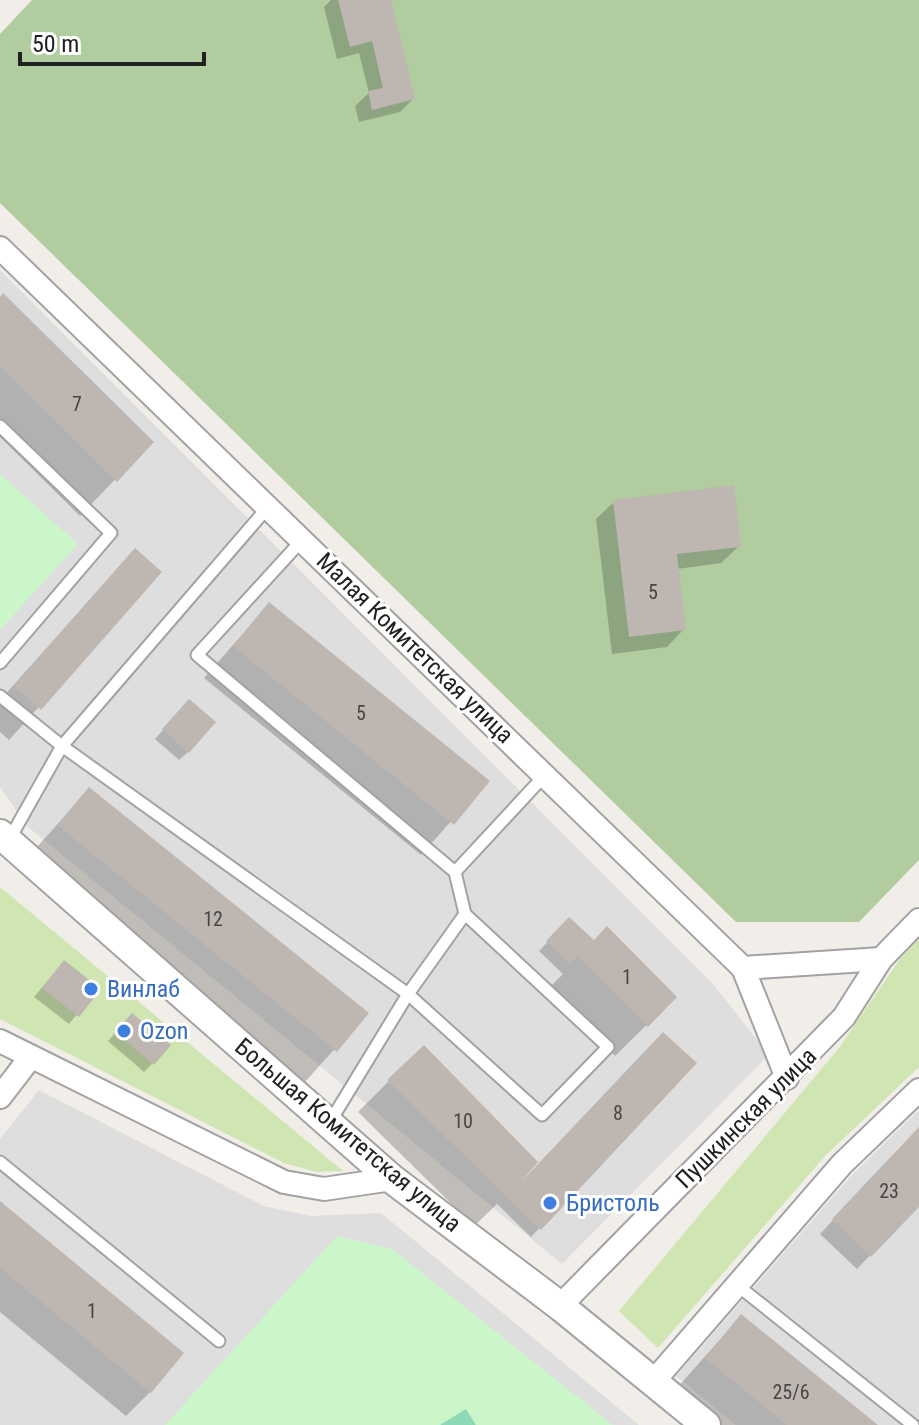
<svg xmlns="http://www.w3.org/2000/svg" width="919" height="1425" font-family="'Roboto Condensed',sans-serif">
	<rect width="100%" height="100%" fill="#f1ede8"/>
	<!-- residential -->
	<g fill="#dfdede">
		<polygon points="0,270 713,984 769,1055 562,1264 28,827 0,787"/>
		<polygon points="39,1090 264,1206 311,1216 381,1213 639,1425 0,1425 0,1139"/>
		<polygon points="919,1110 919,1425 736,1425 676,1376 852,1175"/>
	</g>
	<!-- grass -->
	<g fill="#d0e6b2">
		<polygon points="0,887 343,1171 317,1172 284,1163 0,1019"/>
		<polygon points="919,939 919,1067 825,1156 658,1348 619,1311 839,1048 900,959"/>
	</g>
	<!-- forest -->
	<polygon fill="#b1cda0" points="32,0 919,0 919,860 859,922 736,922 0,203 0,34"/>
	<!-- park -->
	<g fill="#caf6ca">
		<polygon points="0,474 78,544 0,630"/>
		<polygon points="337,1236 392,1249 613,1425 165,1425"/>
	</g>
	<!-- pitch -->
	<polygon fill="#8dd9b6" points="466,1409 476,1425 440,1425"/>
	<!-- shadow -->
	<g fill="#0003">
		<polygon points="331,0 389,0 413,99 400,112 359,122 355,106 369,93 359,53 337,59 324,7"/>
		<polygon points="0,300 151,442 80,516 0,437"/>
		<polygon points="614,502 739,546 721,563 677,569 684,629 667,647 612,654 596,519"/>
		<polygon points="135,551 159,573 9,740 0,732 0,700"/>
		<polygon points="269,604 487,781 421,855 204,678"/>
		<polygon points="181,710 188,752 179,760 155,739"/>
		<polygon points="89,789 366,1014 305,1082 28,857"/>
		<polygon points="569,920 594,942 675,997 615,1056 548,989 563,974 539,951"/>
		<polygon points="56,971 98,989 69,1024 34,997"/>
		<polygon points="123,1024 153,1063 144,1072 108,1041"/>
		<polygon points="389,1081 513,1186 572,1194 531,1237 497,1204 474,1226 358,1112"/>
		<polygon points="919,1128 919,1204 857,1269 820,1234"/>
		<polygon points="0,1203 150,1392 126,1416 0,1312"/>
		<polygon points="741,1316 875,1425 718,1425 675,1390"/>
	</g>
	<!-- building -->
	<g fill="#beb6b1">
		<polygon points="338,0 391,0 415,99 372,110 368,91 383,88 372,41 350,47"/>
		<polygon points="3,293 154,442 117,482 0,367 0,297"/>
		<polygon points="734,485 741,547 677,554 686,630 629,637 613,500"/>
		<polygon points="135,548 162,572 41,710 13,686"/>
		<polygon points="269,602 490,781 454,825 233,646"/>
		<polygon points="189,699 216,722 189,753 162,729"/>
		<polygon points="89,787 369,1013 337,1052 57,825"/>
		<polygon points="569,917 594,940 607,926 677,997 648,1027 577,956 570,964 546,941"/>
		<polygon points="64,960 101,989 79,1017 42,988"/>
		<polygon points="132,1013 171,1045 154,1065 115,1032"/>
		<polygon points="663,1032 697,1063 541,1230 387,1080 424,1045 538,1162 520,1183"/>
		<polygon points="919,1127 919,1207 871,1257 832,1219"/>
		<polygon points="0,1201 184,1353 151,1393 0,1268"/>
		<polygon points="741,1314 878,1425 787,1425 705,1358"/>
	</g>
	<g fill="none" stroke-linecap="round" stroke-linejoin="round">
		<!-- service casing -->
		<g stroke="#a2a2a2" stroke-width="15">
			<g id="service">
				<polyline points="0,426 111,533 0,663"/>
				<polyline points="268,507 62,746 408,994 542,1115 608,1047 465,914 455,872 545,775"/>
				<polyline points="303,539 197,655 455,872"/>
				<polyline points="0,696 62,746 9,840"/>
				<polyline points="330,1122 408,994 465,914"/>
				<polyline points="0,1162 219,1341"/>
				<polyline points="737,1285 913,1425"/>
			</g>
		</g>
		<!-- minor casing -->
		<g stroke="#a2a2a2" stroke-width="26">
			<g id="minor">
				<polyline points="0,248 743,968 787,1078"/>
				<polyline points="743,968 881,959"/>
				<polyline points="0,1041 284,1182 324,1189 392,1179"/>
				<polyline points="0,1097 30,1058"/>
				<polyline points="560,1306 844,1017 881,959 919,920"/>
				<polyline points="653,1382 842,1164 919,1090"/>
			</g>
		</g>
		<!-- tertiary casing -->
		<g stroke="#a2a2a2" stroke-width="32">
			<polyline id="tertiary" points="0,834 392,1179 560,1306 706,1425"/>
		</g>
		<!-- service -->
		<use href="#service" stroke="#fff" stroke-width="11"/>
		<!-- minor -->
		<use href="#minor" stroke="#fff" stroke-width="22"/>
		<!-- tertiary -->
		<use href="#tertiary" stroke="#fff" stroke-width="28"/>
	</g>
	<!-- markers -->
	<g fill="#3f7fe0" stroke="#fff" stroke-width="3">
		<circle cx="91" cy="989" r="8"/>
		<circle cx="124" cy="1031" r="8"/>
		<circle cx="550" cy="1203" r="8"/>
	</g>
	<g text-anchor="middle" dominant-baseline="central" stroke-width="6" stroke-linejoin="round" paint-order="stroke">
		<!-- number labels -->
		<g font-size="20" fill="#484645">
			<text x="77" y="404">7</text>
			<text x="653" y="592">5</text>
			<text x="361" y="713">5</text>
			<text x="213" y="919">12</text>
			<text x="627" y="977">1</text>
			<text x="618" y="1113">8</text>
			<text x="463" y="1121">10</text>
			<text x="889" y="1191">23</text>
			<text x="92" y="1311">1</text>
			<text x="791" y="1392">25/6</text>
		</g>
		<!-- street labels -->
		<g font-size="24" fill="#212121" stroke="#fff">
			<text transform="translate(415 648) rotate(44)">Малая Комитетская улица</text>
			<text transform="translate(746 1118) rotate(-45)">Пушкинская улица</text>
			<text transform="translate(348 1135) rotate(40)">Большая Комитетская улица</text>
		</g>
		<!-- shop labels -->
		<g font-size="24" fill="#366cbe" stroke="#fff" text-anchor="start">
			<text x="107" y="989">Винлаб</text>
			<text x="140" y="1031">Ozon</text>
			<text x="566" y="1203">Бристоль</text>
		</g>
	</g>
	<!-- scale -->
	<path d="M20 52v12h184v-12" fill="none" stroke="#212121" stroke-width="4"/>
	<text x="32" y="52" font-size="24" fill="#212121" stroke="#ffffff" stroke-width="6" paint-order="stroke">50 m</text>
</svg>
